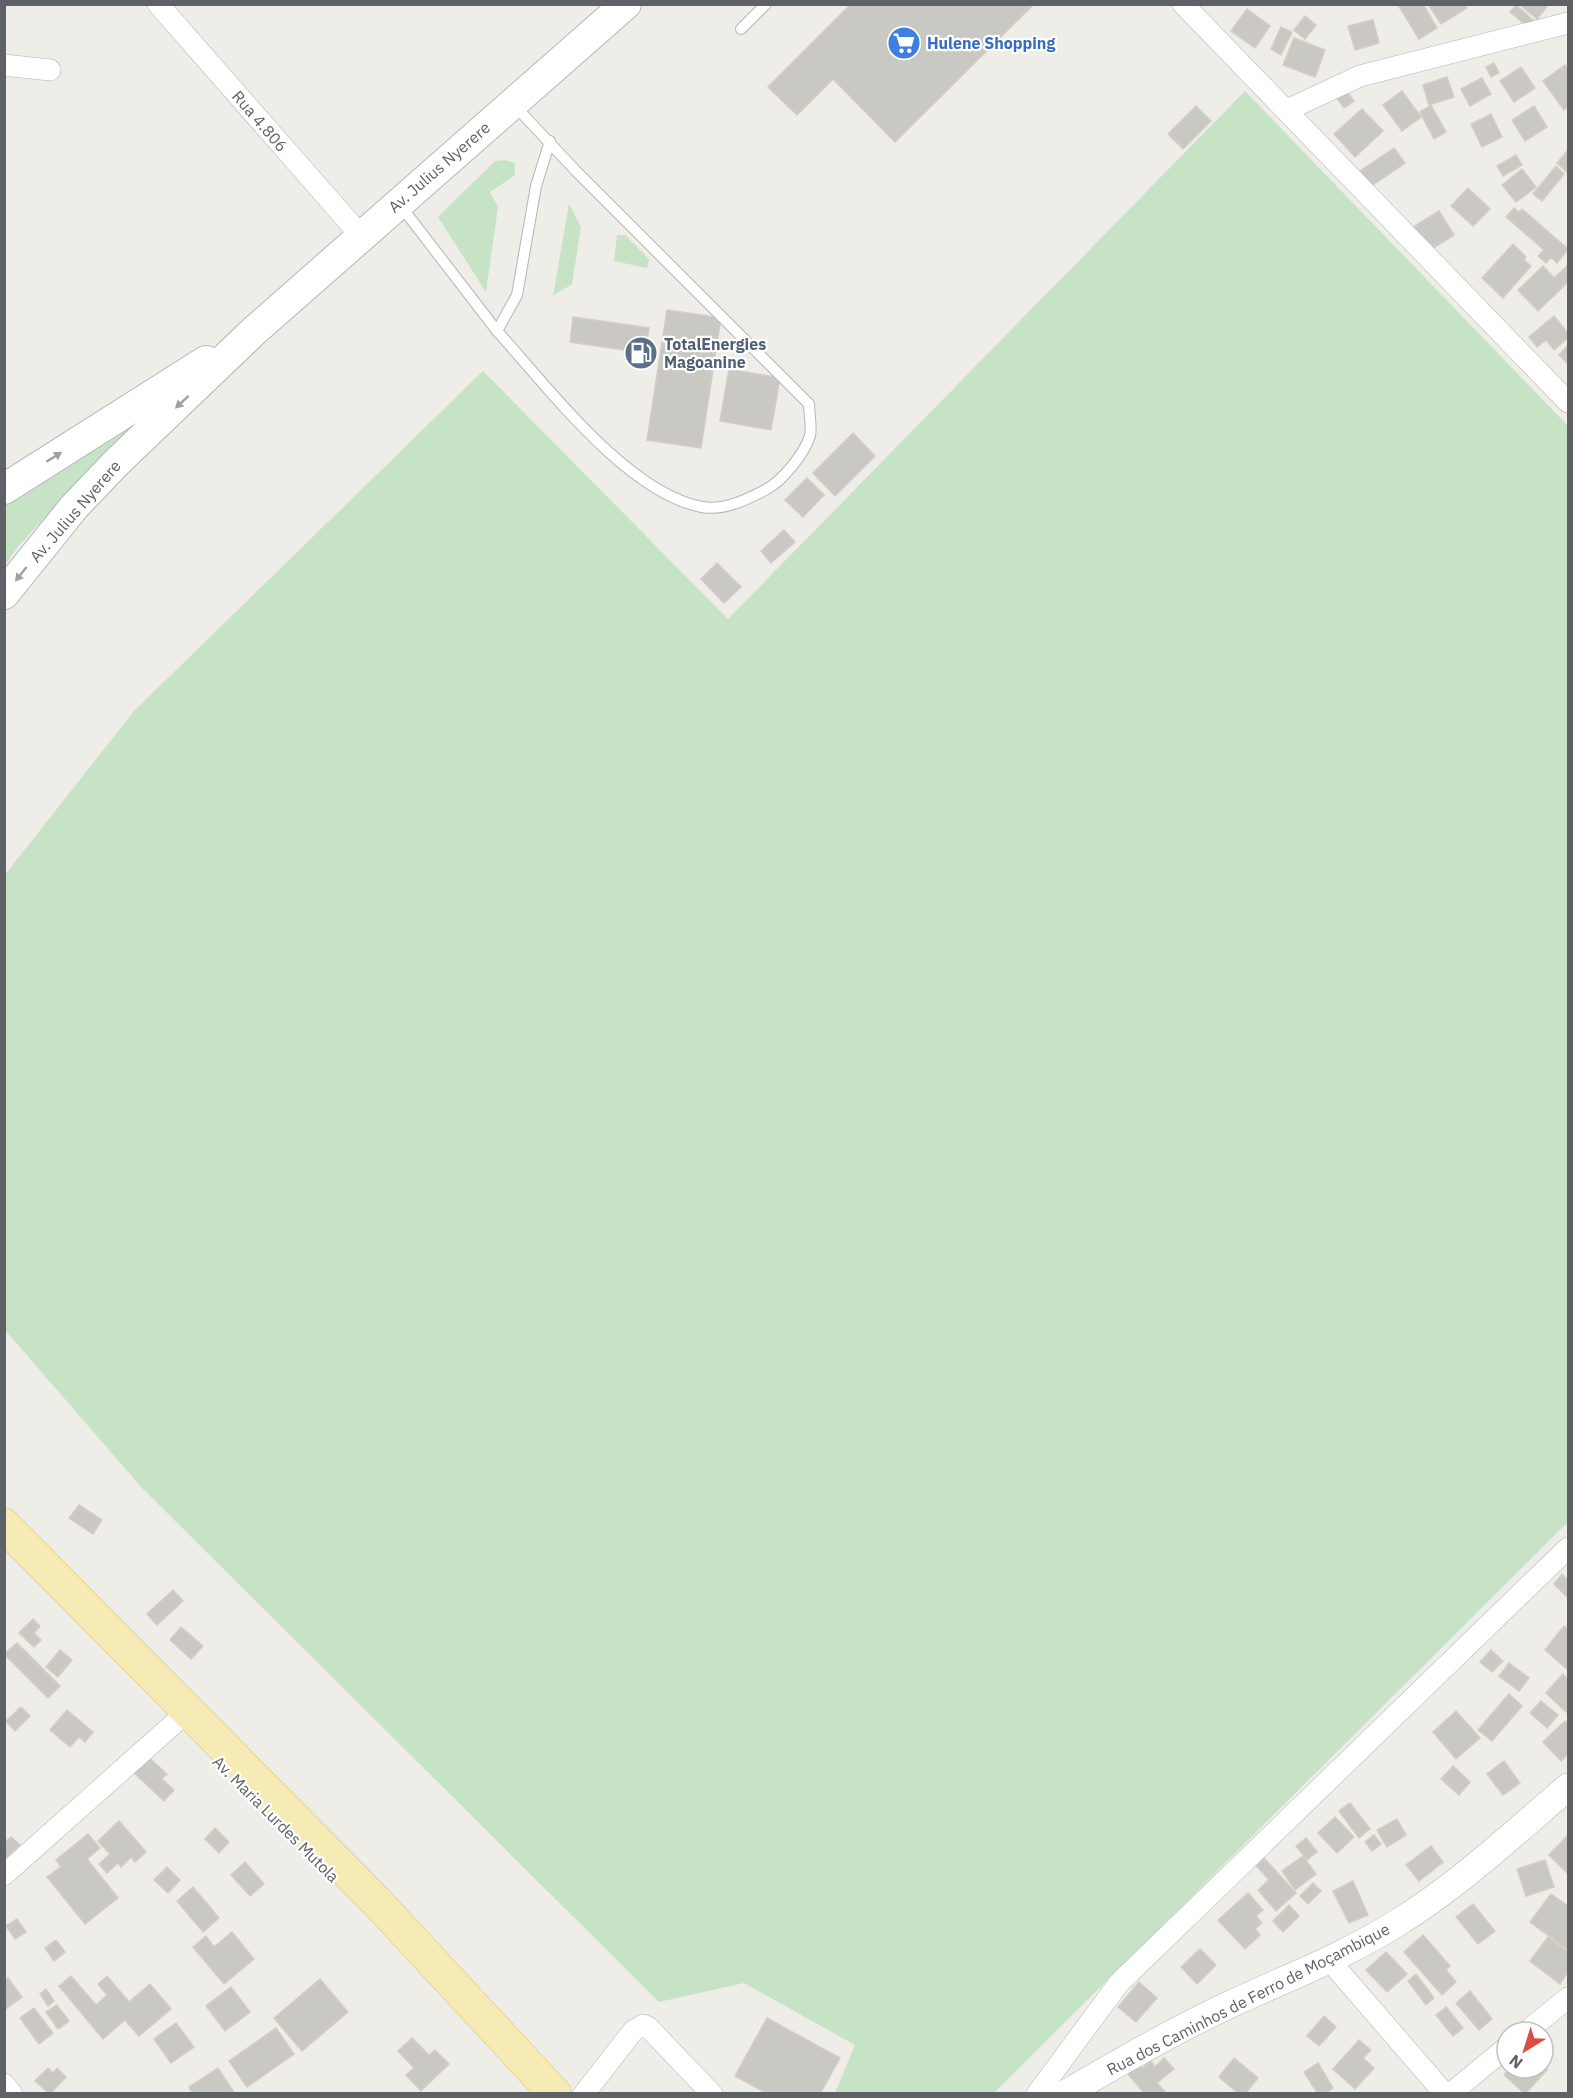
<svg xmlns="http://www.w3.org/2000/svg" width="1573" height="2098" font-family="'IBM Plex Sans',sans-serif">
	<rect width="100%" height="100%" fill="#eeede7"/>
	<!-- green -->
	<g fill="#c6e3c6">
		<polygon points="1245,91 1568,426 1568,1522 994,2093 835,2093 855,2045 744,1983 659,2002 142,1488 5,1330 4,876 134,711 483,371 728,619"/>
		<polygon points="505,160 515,163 515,175 490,192 498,207 486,292 438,217 495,161"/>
		<polygon points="569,204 581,227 572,284 553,296"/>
		<polygon points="617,235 625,235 649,259 647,268 614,261"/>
		<polygon points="254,331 59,502 16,549 5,565 5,498"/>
	</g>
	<!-- building -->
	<g fill="#cac8c3" stroke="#d3cec5" stroke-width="1.5">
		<polygon points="851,4 1031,4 1032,6 895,142 833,79 797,115 768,87"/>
		<polygon points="1423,4 1437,28 1419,39 1398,5"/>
		<polygon points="1428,4 1464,4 1467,8 1441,24"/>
		<polygon points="1519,4 1549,4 1537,19"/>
		<polygon points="1516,5 1533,20 1527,26 1510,12"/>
		<polygon points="1247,9 1270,26 1255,48 1231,31"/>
		<polygon points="1305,16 1316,25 1305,39 1294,30"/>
		<polygon points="1373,20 1379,43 1355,50 1348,26"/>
		<polygon points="1281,27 1292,32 1281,55 1271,49"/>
		<polygon points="1294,38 1325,50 1315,77 1283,65"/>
		<polygon points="1494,63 1499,73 1491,77 1486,67"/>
		<polygon points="1565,65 1568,69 1568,106 1564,110 1543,81"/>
		<polygon points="1521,67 1535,88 1514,102 1500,81"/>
		<polygon points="1447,77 1454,97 1429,105 1423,85"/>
		<polygon points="1482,78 1491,94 1470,106 1461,89"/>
		<polygon points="1344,87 1354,101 1344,108 1334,94"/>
		<polygon points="1402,91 1421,117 1402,131 1383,105"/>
		<polygon points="1431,105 1446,132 1434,139 1420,112"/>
		<polygon points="1196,106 1211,121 1183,149 1168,134"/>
		<polygon points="1534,106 1547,127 1525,141 1512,120"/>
		<polygon points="1362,109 1383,131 1355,157 1334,134"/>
		<polygon points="1491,114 1502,137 1482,147 1471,124"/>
		<polygon points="1394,148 1405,163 1367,189 1356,174"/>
		<polygon points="1568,150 1568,173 1557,163"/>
		<polygon points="1516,155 1522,165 1503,176 1497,166"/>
		<polygon points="1556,166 1564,174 1542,201 1533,194"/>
		<polygon points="1522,169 1536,187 1516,202 1502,185"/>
		<polygon points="1468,188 1490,209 1473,226 1451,206"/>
		<polygon points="1514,208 1519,212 1522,209 1568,249 1557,263 1551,257 1546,263 1538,256 1544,250 1506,217"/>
		<polygon points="1439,211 1454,235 1429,251 1413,227"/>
		<polygon points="1513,244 1526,257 1524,260 1531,266 1503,298 1482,278"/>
		<polygon points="1543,266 1554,278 1567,266 1568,282 1538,311 1518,290"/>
		<polygon points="667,310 721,318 701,448 647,440"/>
		<polygon points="1554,316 1568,333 1568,338 1554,350 1546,340 1537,347 1529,337"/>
		<polygon points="573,317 649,328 645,353 570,342"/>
		<polygon points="1568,345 1568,364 1559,355"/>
		<polygon points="729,369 780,378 771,430 720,421"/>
		<polygon points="853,433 875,456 835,496 813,473"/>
		<polygon points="807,478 824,495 803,517 785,500"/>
		<polygon points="784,530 795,542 771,563 761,551"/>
		<polygon points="717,563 741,587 724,603 701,579"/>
		<polygon points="79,1505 102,1520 93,1534 69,1518"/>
		<polygon points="1562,1574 1568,1580 1568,1598 1554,1584"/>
		<polygon points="173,1590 183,1601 157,1625 147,1614"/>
		<polygon points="33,1619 40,1626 34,1633 41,1640 34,1647 19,1633"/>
		<polygon points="1564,1626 1568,1629 1568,1670 1545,1650"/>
		<polygon points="181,1627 203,1646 191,1659 170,1640"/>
		<polygon points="17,1643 60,1686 48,1698 4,1654"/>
		<polygon points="60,1650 72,1660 58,1677 46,1667"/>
		<polygon points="1491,1650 1503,1661 1492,1672 1480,1662"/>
		<polygon points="1509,1663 1529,1678 1519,1691 1499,1676"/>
		<polygon points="1563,1674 1568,1680 1568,1709 1566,1712 1546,1693"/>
		<polygon points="1509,1694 1522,1706 1492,1741 1478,1730"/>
		<polygon points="1541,1701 1558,1715 1547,1728 1530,1713"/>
		<polygon points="21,1707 30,1716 15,1731 6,1721"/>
		<polygon points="67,1710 93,1732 85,1742 79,1737 70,1747 50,1730"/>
		<polygon points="1456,1711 1480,1738 1456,1759 1433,1732"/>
		<polygon points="1565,1721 1568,1724 1568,1754 1561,1761 1543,1742"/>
		<polygon points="147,1756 167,1774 162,1779 174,1790 164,1801 132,1771"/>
		<polygon points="1504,1761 1520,1783 1503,1795 1487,1774"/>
		<polygon points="1453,1766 1470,1782 1459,1795 1441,1779"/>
		<polygon points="1350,1803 1370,1829 1359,1838 1339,1811"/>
		<polygon points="1335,1817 1354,1837 1337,1853 1318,1833"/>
		<polygon points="1397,1819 1406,1835 1387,1847 1377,1830"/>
		<polygon points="119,1821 146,1852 135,1862 131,1857 121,1867 118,1863 107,1873 99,1864 110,1854 98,1841"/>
		<polygon points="215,1828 229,1842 219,1853 205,1839"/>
		<polygon points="88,1834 100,1848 87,1859 118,1898 85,1924 47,1877 61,1867 56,1860"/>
		<polygon points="1374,1835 1381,1844 1372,1851 1365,1842"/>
		<polygon points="1567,1836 1568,1837 1568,1874 1549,1855"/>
		<polygon points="11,1837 20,1845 4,1859 4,1843"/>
		<polygon points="1306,1838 1317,1852 1307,1860 1296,1846"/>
		<polygon points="1431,1846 1443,1862 1419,1881 1406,1865"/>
		<polygon points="1303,1856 1316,1874 1295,1890 1282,1871"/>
		<polygon points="1263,1857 1296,1893 1276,1911 1258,1890 1269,1880 1255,1864"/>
		<polygon points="1545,1860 1554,1887 1526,1896 1517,1869"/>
		<polygon points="245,1862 264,1884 250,1896 231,1875"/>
		<polygon points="167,1867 180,1880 168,1893 154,1880"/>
		<polygon points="1353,1881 1368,1915 1349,1923 1333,1891"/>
		<polygon points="1313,1883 1321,1891 1308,1904 1300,1896"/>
		<polygon points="193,1887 219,1918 203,1932 177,1901"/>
		<polygon points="1248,1893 1263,1910 1256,1916 1262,1923 1255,1929 1260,1935 1245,1949 1218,1920"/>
		<polygon points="1551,1894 1568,1906 1568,1950 1530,1922"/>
		<polygon points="1473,1904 1495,1931 1478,1944 1456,1917"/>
		<polygon points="1289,1905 1299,1916 1283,1932 1273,1921"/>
		<polygon points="17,1919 26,1932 15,1939 6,1926"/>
		<polygon points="232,1932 254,1959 224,1984 193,1947 206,1936 214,1947"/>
		<polygon points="1423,1935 1450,1966 1446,1970 1456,1982 1442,1995 1404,1952"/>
		<polygon points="1548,1937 1568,1952 1568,1972 1560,1984 1530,1961"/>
		<polygon points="56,1940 65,1952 54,1961 45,1948"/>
		<polygon points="1200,1949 1216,1965 1197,1984 1181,1967"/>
		<polygon points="1386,1952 1407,1974 1387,1992 1366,1970"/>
		<polygon points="1416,1974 1434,1998 1426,2005 1408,1981"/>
		<polygon points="71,1976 96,2005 107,1995 98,1984 107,1976 129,2002 150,1984 171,2009 139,2036 125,2020 103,2039 59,1986"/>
		<polygon points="8,1978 22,1997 4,2010 4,1980"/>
		<polygon points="320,1979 348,2012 302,2051 274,2018"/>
		<polygon points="1139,1982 1157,1998 1136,2022 1118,2007"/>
		<polygon points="231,1987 250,2012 225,2031 206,2006"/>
		<polygon points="46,1989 54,2001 48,2006 40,1994"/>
		<polygon points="1470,1991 1492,2019 1479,2030 1456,2003"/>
		<polygon points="57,2005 69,2021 58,2029 46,2012"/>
		<polygon points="1446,2007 1463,2028 1453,2036 1436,2015"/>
		<polygon points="34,2008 53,2033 39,2044 20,2018"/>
		<polygon points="1324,2016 1336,2027 1319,2046 1307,2036"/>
		<polygon points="767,2018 840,2058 820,2094 768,2094 735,2076"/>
		<polygon points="176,2023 194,2047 171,2063 154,2039"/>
		<polygon points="276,2028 294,2054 247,2087 229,2061"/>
		<polygon points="412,2038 429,2055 435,2050 449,2064 421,2091 406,2075 414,2068 398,2051"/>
		<polygon points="1359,2040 1371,2050 1363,2058 1374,2068 1355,2089 1333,2069"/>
		<polygon points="1164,2058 1174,2069 1157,2083 1165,2092 1145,2094 1128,2074 1138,2065 1142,2068 1151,2061 1155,2067"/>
		<polygon points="1234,2058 1258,2078 1245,2094 1239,2094 1219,2077"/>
		<polygon points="1318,2063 1333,2088 1324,2094 1318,2094 1304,2072"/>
		<polygon points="1543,2066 1547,2070 1525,2094 1504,2075 1511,2068 1543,2068"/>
		<polygon points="48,2068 53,2073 57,2068 66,2077 50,2094 35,2081"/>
		<polygon points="218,2068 235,2094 193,2094 189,2087"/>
	</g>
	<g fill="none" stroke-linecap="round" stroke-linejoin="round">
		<!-- service casing -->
		<g stroke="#b3b6b9" stroke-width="12">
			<g id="service">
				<polyline points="741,29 766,4"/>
				<path d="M515,106L576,171L809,404C809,413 812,427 810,436C804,454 783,480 767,489C748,499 725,511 702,507C627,493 548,387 497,331L517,295L536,186L550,141"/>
				<polyline points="400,205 497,331"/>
			</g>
		</g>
		<!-- minor casing -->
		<g stroke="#b3b6b9" stroke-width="22">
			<g id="minor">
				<polyline points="158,4 362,237"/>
				<polyline points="1183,4 1568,402"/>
				<polyline points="4,65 50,70"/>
				<polyline points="1287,110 1360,76 1568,23"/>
				<polyline points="4,1875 178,1720"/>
				<polyline points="1330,1961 1445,2094"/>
				<polyline points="1526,2032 1568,1998"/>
				<polyline points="4,2084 12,2094"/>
				<polyline points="584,2094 633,2031 643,2025 648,2027 712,2094"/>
				<polyline points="1037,2094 1119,1983 1568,1548"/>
				<polyline points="1450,2094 1507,2047"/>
			</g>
		</g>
		<!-- tertiary casing -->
		<g stroke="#b3b6b9" stroke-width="28">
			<path id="tertiary" d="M1065,2094C1120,2062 1175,2030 1233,2003C1289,1977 1345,1956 1397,1923C1459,1885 1513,1834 1568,1787"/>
		</g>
		<!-- secondary casing -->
		<g stroke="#b3b5b9" stroke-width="32">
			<g id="secondary">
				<polyline points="4,489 206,361"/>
				<polyline points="4,594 74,507 116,463 254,331 626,4"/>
			</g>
		</g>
		<!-- primary casing -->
		<g stroke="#e2c06c" stroke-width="34">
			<polyline id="primary" points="4,1525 377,1902 555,2094"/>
		</g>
		<!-- service -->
		<use href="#service" stroke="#fff" stroke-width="10"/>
		<!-- minor -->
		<use href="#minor" stroke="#fff" stroke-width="21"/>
		<!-- tertiary -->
		<use href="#tertiary" stroke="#fff" stroke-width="27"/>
		<!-- secondary -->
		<use href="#secondary" stroke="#fff" stroke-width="30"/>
		<!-- primary -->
		<use href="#primary" stroke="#f6ebb4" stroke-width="33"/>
	</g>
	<!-- one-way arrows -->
	<defs><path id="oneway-solid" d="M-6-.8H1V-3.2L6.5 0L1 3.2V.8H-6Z" transform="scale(1.5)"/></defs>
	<g fill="#9ea0a3">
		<use href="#oneway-solid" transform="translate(182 402) rotate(137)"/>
		<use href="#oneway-solid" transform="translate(54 457) rotate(-32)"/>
		<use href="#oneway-solid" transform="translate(21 574) rotate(128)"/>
	</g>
	<!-- icons -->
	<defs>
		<g id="supermarket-disc" transform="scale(1.725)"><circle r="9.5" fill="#3f7fe0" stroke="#fff"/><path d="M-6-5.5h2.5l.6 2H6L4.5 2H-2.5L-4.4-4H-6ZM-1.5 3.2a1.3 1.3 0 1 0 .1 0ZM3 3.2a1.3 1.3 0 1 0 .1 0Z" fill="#fff"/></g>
		<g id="fuel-disc" transform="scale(1.725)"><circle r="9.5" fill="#5c6f8a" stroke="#fff"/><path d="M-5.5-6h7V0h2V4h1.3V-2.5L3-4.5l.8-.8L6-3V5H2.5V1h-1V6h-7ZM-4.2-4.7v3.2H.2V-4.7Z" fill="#fff"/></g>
	</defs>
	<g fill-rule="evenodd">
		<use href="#supermarket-disc" x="904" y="43"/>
		<use href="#fuel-disc" x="641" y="353"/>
	</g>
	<g text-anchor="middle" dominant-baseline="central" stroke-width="4.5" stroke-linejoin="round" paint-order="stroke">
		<!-- shop labels -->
		<g font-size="16" font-weight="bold" fill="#366cbe" stroke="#fff" text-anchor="start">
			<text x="927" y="43">Hulene Shopping</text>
		</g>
		<!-- street labels -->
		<g font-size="16" fill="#5e6165" stroke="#fff">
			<text transform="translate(260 121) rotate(49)">Rua 4.806</text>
			<text transform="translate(439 167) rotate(-41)">Av. Julius Nyerere</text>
			<text transform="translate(75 511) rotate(-49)">Av. Julius Nyerere</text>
			<text transform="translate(276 1819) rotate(45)">Av. Maria Lurdes Mutola</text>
			<text transform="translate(1248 1999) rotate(-27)">Rua dos Caminhos de Ferro de Moçambique</text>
		</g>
		<!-- service labels -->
		<g font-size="16" font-weight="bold" fill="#4e5e75" stroke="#fff" text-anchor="start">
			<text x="664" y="344">TotalEnergies<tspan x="664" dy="18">Magoanine</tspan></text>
		</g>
	</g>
	<!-- border -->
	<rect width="1573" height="2098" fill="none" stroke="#5e6165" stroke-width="12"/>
	<!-- north arrow -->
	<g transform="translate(1525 2050) rotate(218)"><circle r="28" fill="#ffffff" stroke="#bfc0c1" stroke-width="1.5"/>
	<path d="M0-4.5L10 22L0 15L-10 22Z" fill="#d64f45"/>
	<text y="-9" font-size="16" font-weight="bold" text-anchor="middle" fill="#5e6165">N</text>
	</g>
</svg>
